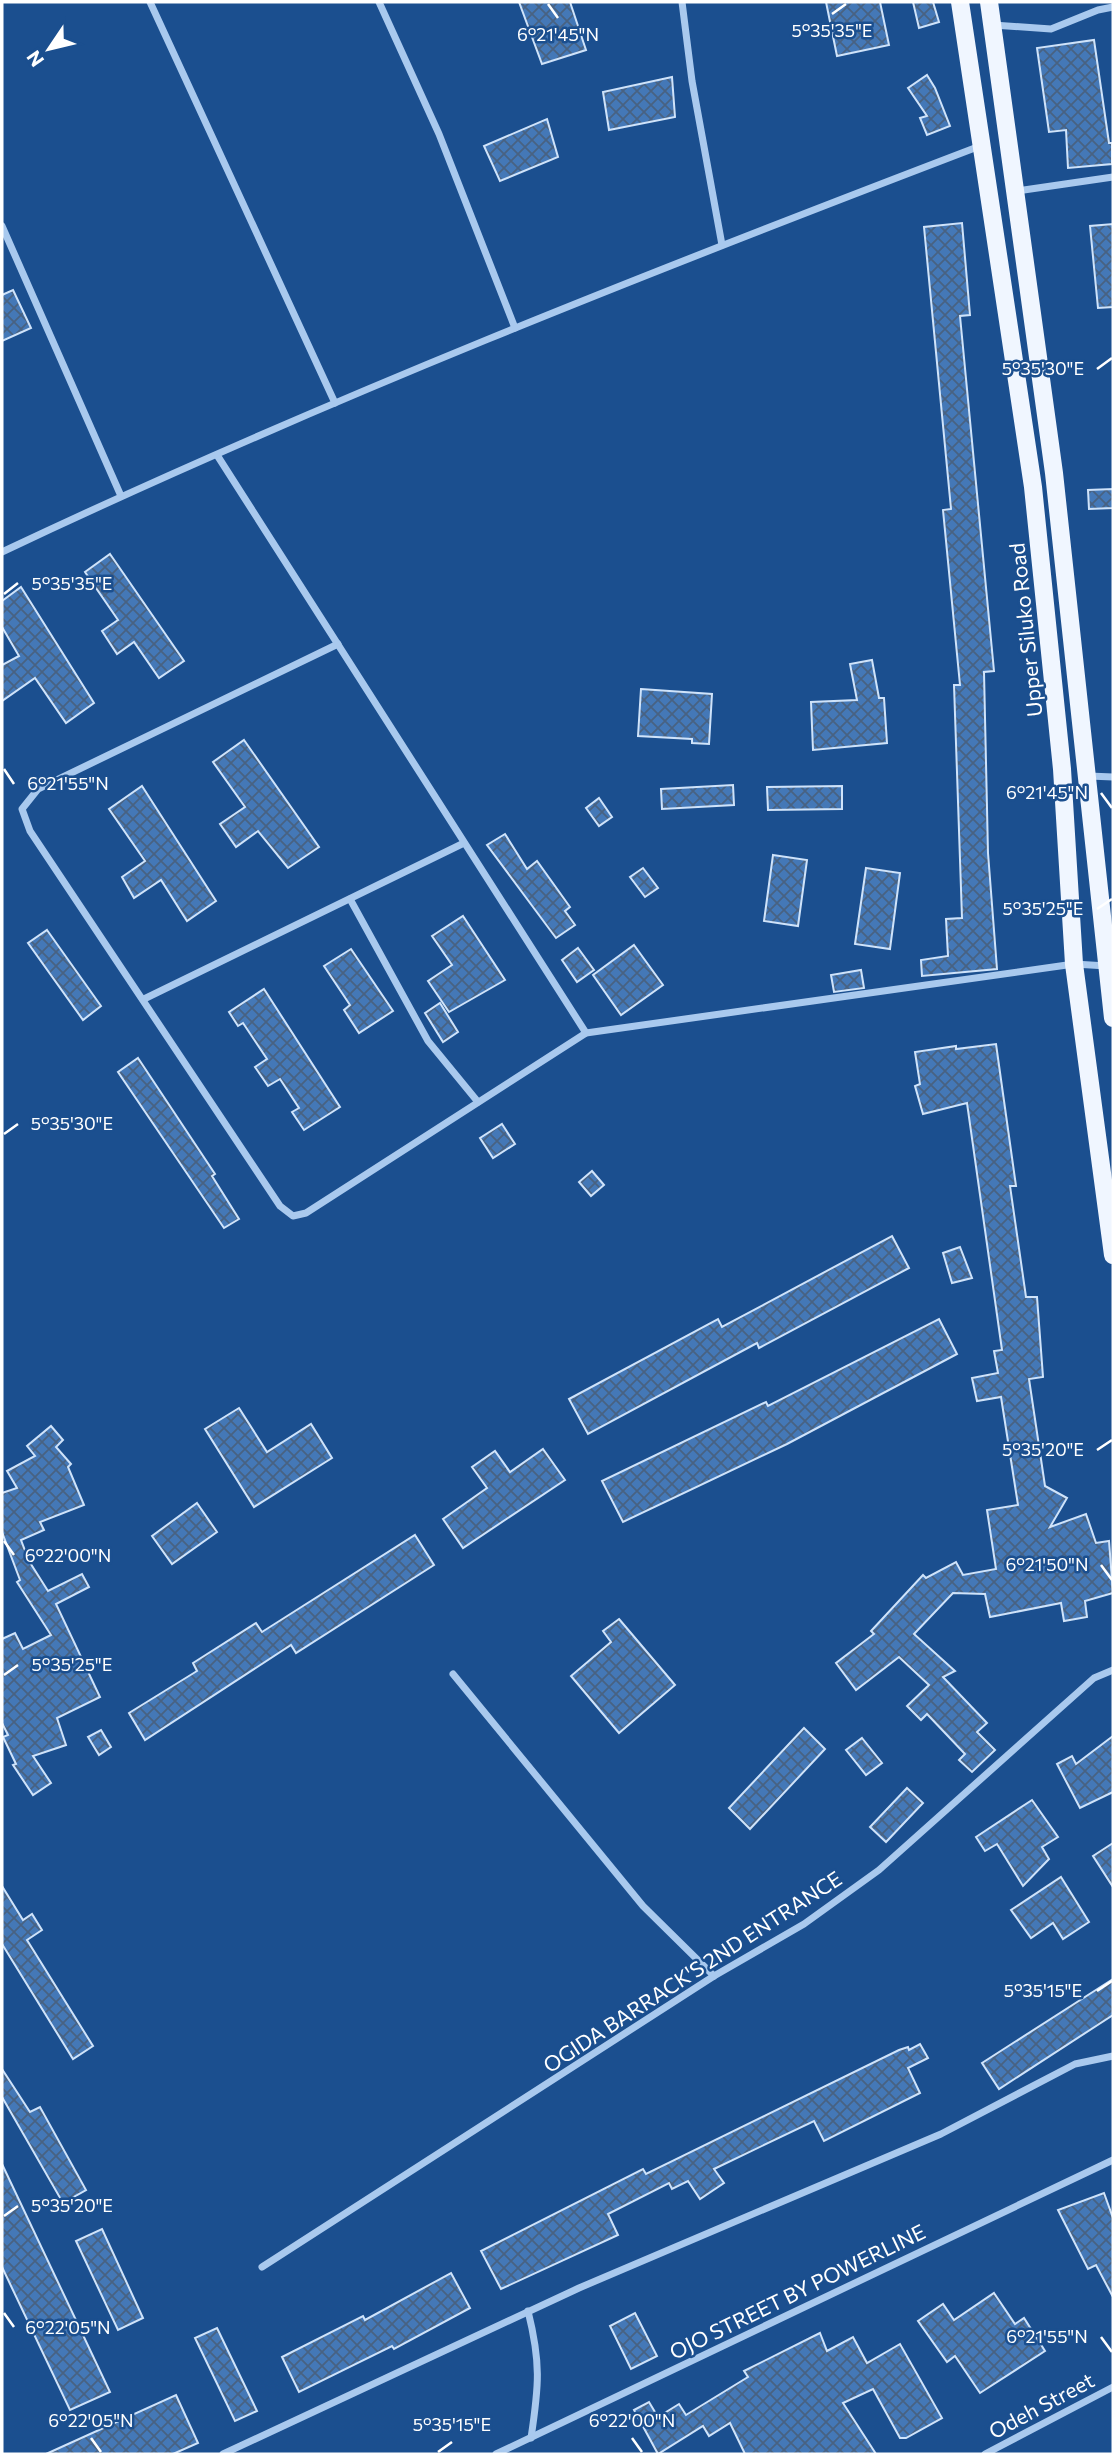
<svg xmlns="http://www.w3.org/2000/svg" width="1115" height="2456" font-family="Commissioner,sans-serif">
	<defs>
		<pattern id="building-cross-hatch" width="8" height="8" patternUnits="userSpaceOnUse" patternTransform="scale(1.75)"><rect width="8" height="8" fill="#4478b7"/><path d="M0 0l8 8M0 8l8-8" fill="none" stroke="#486282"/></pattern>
	</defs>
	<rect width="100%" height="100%" fill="#1b4f8f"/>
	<!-- building -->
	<g fill="url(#building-cross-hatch)" stroke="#cfe3fa" stroke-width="2">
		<polygon points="519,2 570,2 586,50 542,64"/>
		<polygon points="826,2 880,2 889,45 837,56"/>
		<polygon points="913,2 933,2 939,22 919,28"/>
		<polygon points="1094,40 1109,143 1112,143 1112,164 1068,168 1066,130 1049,132 1037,48"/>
		<polygon points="927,75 935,88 950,126 927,135 920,118 927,116 908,88"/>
		<polygon points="672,77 675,117 609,130 603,92"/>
		<polygon points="547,119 558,157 500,181 484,146"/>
		<polygon points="962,223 970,315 960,316 994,671 984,672 988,853 997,969 922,976 921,960 948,956 946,919 962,918 954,685 960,685 943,510 951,509 924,227"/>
		<polygon points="1113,224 1113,307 1098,308 1090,226"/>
		<polygon points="13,290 31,328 2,341 2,295"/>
		<polygon points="1113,489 1113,508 1089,509 1088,490"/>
		<polygon points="110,554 184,661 159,678 134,642 117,654 102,631 118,620 85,572"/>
		<polygon points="21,587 94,703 66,723 35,678 2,701 2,665 19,656 2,627 2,601"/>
		<polygon points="872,660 879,698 884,698 887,743 813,750 811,702 857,700 850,664"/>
		<polygon points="641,689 712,694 709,744 692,743 692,739 638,736"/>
		<polygon points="244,740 319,847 288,868 258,831 236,847 220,824 245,807 213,762"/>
		<polygon points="733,785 734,805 662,809 661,789"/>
		<polygon points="142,786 216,901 187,921 161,880 134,898 122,877 145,861 109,809"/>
		<polygon points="842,786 842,809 768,810 767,787"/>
		<polygon points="599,798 612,817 599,826 586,808"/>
		<polygon points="505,834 527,869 537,861 570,907 565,911 575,925 556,938 487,845"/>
		<polygon points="773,855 807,860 798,926 764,921"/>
		<polygon points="643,868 658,888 645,897 630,877"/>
		<polygon points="866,868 900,873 890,949 855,944"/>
		<polygon points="463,916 505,980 449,1012 428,981 452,965 432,936"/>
		<polygon points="47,930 101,1006 83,1020 28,943"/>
		<polygon points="634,945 663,985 621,1015 593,975"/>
		<polygon points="578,948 594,970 577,982 562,960"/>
		<polygon points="351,949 393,1011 359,1033 344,1010 350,1005 324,966"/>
		<polygon points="861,970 864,988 834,992 831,975"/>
		<polygon points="264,989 340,1107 304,1130 292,1112 299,1108 280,1079 268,1086 255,1067 267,1059 243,1023 238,1026 229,1012"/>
		<polygon points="440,1003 458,1032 443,1042 425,1013"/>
		<polygon points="996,1044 1016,1186 1010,1186 1026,1297 1037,1297 1043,1377 1029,1379 1045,1486 1067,1498 1050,1527 1086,1514 1096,1543 1109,1541 1113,1593 1085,1601 1087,1617 1064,1621 1061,1603 990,1617 985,1594 953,1593 914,1634 955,1671 943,1677 987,1723 977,1732 995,1750 972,1772 959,1760 965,1754 927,1714 921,1720 907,1706 929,1685 899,1657 856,1690 836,1663 874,1634 871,1631 923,1575 926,1578 956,1562 963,1575 996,1569 987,1510 1018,1505 1001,1397 977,1401 972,1378 998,1373 994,1351 1002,1350 967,1103 923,1114 915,1086 920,1084 915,1052 956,1046 956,1049"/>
		<polygon points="138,1058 215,1174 212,1176 239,1219 224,1228 118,1072"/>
		<polygon points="502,1124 515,1144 493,1158 480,1138"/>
		<polygon points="592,1171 604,1185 591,1196 579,1182"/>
		<polygon points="892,1236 909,1268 759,1348 757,1343 588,1434 569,1399 718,1319 722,1327"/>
		<polygon points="960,1247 972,1278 952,1283 943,1253"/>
		<polygon points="939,1319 957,1354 787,1444 623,1522 602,1481 766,1402 768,1406"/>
		<polygon points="239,1408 267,1452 311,1424 332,1458 254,1507 205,1429"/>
		<polygon points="51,1426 63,1440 56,1447 71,1464 68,1467 84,1505 40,1522 44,1530 21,1540 29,1561 48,1591 82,1574 89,1587 56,1604 100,1697 57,1718 66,1745 33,1756 51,1783 33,1795 13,1765 16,1764 3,1737 8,1735 2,1723 2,1639 15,1633 23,1649 51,1635 17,1582 20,1580 2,1532 2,1493 17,1488 7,1471 35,1456 27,1446"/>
		<polygon points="543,1449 565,1480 463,1548 443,1519 487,1488 472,1467 495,1451 510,1472"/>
		<polygon points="197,1503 217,1532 172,1564 152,1536"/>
		<polygon points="415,1535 434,1565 296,1653 291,1645 145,1740 129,1713 197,1671 193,1663 256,1623 262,1632"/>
		<polygon points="619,1619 675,1685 619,1733 571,1676 611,1642 603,1631"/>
		<polygon points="804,1728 825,1749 750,1829 729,1808"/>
		<polygon points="101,1730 111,1747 99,1755 88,1737"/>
		<polygon points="1113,1736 1113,1792 1080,1808 1057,1764 1072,1756 1076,1764"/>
		<polygon points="862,1738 882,1763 866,1775 846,1750"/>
		<polygon points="907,1788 923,1803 886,1842 870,1827"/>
		<polygon points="1032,1800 1058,1837 1042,1847 1049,1859 1023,1886 997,1844 985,1851 976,1837"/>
		<polygon points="1113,1843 1113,1887 1093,1856"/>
		<polygon points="1061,1877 1089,1922 1063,1939 1053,1923 1031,1938 1011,1910"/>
		<polygon points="2,1886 23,1920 32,1914 42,1930 27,1940 93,2046 73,2059 2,1944"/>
		<polygon points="1113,1979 1113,2015 999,2089 982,2063"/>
		<polygon points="920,2044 928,2058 908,2068 920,2093 824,2141 814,2121 714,2169 724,2183 700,2199 688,2181 672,2189 669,2183 608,2214 618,2235 501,2289 481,2251 643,2169 646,2174 899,2050 908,2047 909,2050"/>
		<polygon points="2,2069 30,2112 40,2107 86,2190 63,2203 2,2097"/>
		<polygon points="2,2164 110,2392 70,2410 2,2267"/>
		<polygon points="1104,2193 1113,2218 1113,2297 1096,2265 1088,2269 1058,2210"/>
		<polygon points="102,2229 143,2318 118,2330 76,2241"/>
		<polygon points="451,2273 470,2308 394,2349 392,2346 299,2392 282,2357 363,2316 365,2320"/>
		<polygon points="994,2293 1015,2324 1024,2318 1045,2351 980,2393 955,2356 947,2362 918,2321 943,2304 954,2320"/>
		<polygon points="635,2313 657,2356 631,2369 610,2326"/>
		<polygon points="217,2328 257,2411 235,2421 195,2338"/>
		<polygon points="820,2333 827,2351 853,2337 867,2363 900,2344 942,2418 906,2438 900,2438 873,2389 843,2403 876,2454 745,2454 730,2423 709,2436 703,2426 658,2454 634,2410 649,2402 658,2417 679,2404 686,2415 748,2377 744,2371"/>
		<polygon points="176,2395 198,2443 173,2454 46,2454"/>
	</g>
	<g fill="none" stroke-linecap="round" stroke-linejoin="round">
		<!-- minor -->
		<g stroke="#a9c9ee" stroke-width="7">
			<polyline points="150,2 335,403"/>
			<polyline points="379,2 439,134 515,328"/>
			<polyline points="682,2 692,81 722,245"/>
			<polyline points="993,25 1051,29 1098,10 1113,7"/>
			<polyline points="1017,191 1113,177"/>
			<polyline points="2,226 121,496"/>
			<polyline points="217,455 586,1033"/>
			<path d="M2,552C321,401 650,272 980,146"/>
			<polyline points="338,644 38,789 22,809 30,831 280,1206 293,1216 306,1213 586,1033 1074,964 1107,966"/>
			<polyline points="1089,776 1113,777"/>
			<polyline points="350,899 428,1041 478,1102"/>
			<polyline points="144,999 464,843"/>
			<polyline points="453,1674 643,1906 714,1976"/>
			<polyline points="262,2267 714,1976 804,1924 879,1870 1094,1678 1113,1670"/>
			<path d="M528,2311C541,2363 539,2385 531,2438"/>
			<polyline points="223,2454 579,2288 941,2134 1075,2064 1113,2056"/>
			<polyline points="496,2454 1113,2160"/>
			<polyline points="985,2454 1113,2387"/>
		</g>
		<!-- primary -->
		<g stroke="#f0f6ff" stroke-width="18">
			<polyline points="960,2 1033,487 1062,769 1074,964 1113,1255"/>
			<polyline points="989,2 1054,473 1113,1018"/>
		</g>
	</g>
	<!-- ticks -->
	<path fill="none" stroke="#fff" stroke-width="2.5" d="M548,4L558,18M832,14L846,4M1097,369L1112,358M4,594L18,583M4,769L14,784M1101,793L1112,808M1097,909L1112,899M4,1134L18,1124M1097,1450L1112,1440M4,1541L14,1555M1101,1565L1112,1580M4,1675L18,1665M1097,1991L1112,1981M4,2216L18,2206M4,2313L14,2327M1101,2337L1112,2352M91,2438L101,2452M632,2438L642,2452M438,2452L452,2442"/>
	<g text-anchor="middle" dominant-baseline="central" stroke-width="5" stroke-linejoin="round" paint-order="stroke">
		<!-- street labels -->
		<g font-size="21" fill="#fff" stroke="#1b4f8f">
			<text transform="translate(1025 630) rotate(-96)">Upper Siluko Road</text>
			<text transform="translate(692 1971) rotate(-33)">OGIDA BARRACK'S 2ND ENTRANCE</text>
			<text transform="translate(797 2291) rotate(-26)">OJO STREET BY POWERLINE</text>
			<text transform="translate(1041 2405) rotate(-28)">Odeh Street</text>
		</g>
	</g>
	<g font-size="18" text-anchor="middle" fill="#fff" stroke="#1b4f8f" stroke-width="5" stroke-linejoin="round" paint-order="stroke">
		<text x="832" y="37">5°35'35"E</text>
		<text x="558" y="41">6°21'45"N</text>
		<text x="1043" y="375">5°35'30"E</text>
		<text x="72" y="590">5°35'35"E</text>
		<text x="68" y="790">6°21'55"N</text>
		<text x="1047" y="799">6°21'45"N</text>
		<text x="1043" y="915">5°35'25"E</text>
		<text x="72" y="1130">5°35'30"E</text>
		<text x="1043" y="1456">5°35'20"E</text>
		<text x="68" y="1562">6°22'00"N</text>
		<text x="1047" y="1571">6°21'50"N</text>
		<text x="72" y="1671">5°35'25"E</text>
		<text x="1043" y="1997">5°35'15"E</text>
		<text x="72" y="2212">5°35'20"E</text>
		<text x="68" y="2334">6°22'05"N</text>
		<text x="1047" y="2343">6°21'55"N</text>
		<text x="91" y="2427">6°22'05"N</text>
		<text x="632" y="2427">6°22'00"N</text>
		<text x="452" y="2431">5°35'15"E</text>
	</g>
	<!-- border -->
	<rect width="1115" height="2456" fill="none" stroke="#ffffff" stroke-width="7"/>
	<!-- north arrow -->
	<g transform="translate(49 49) rotate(235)" stroke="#1b4f8f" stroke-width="5" paint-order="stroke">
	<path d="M0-5L12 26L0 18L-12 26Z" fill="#ffffff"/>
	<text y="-10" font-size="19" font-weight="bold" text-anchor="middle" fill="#ffffff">N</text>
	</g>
</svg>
